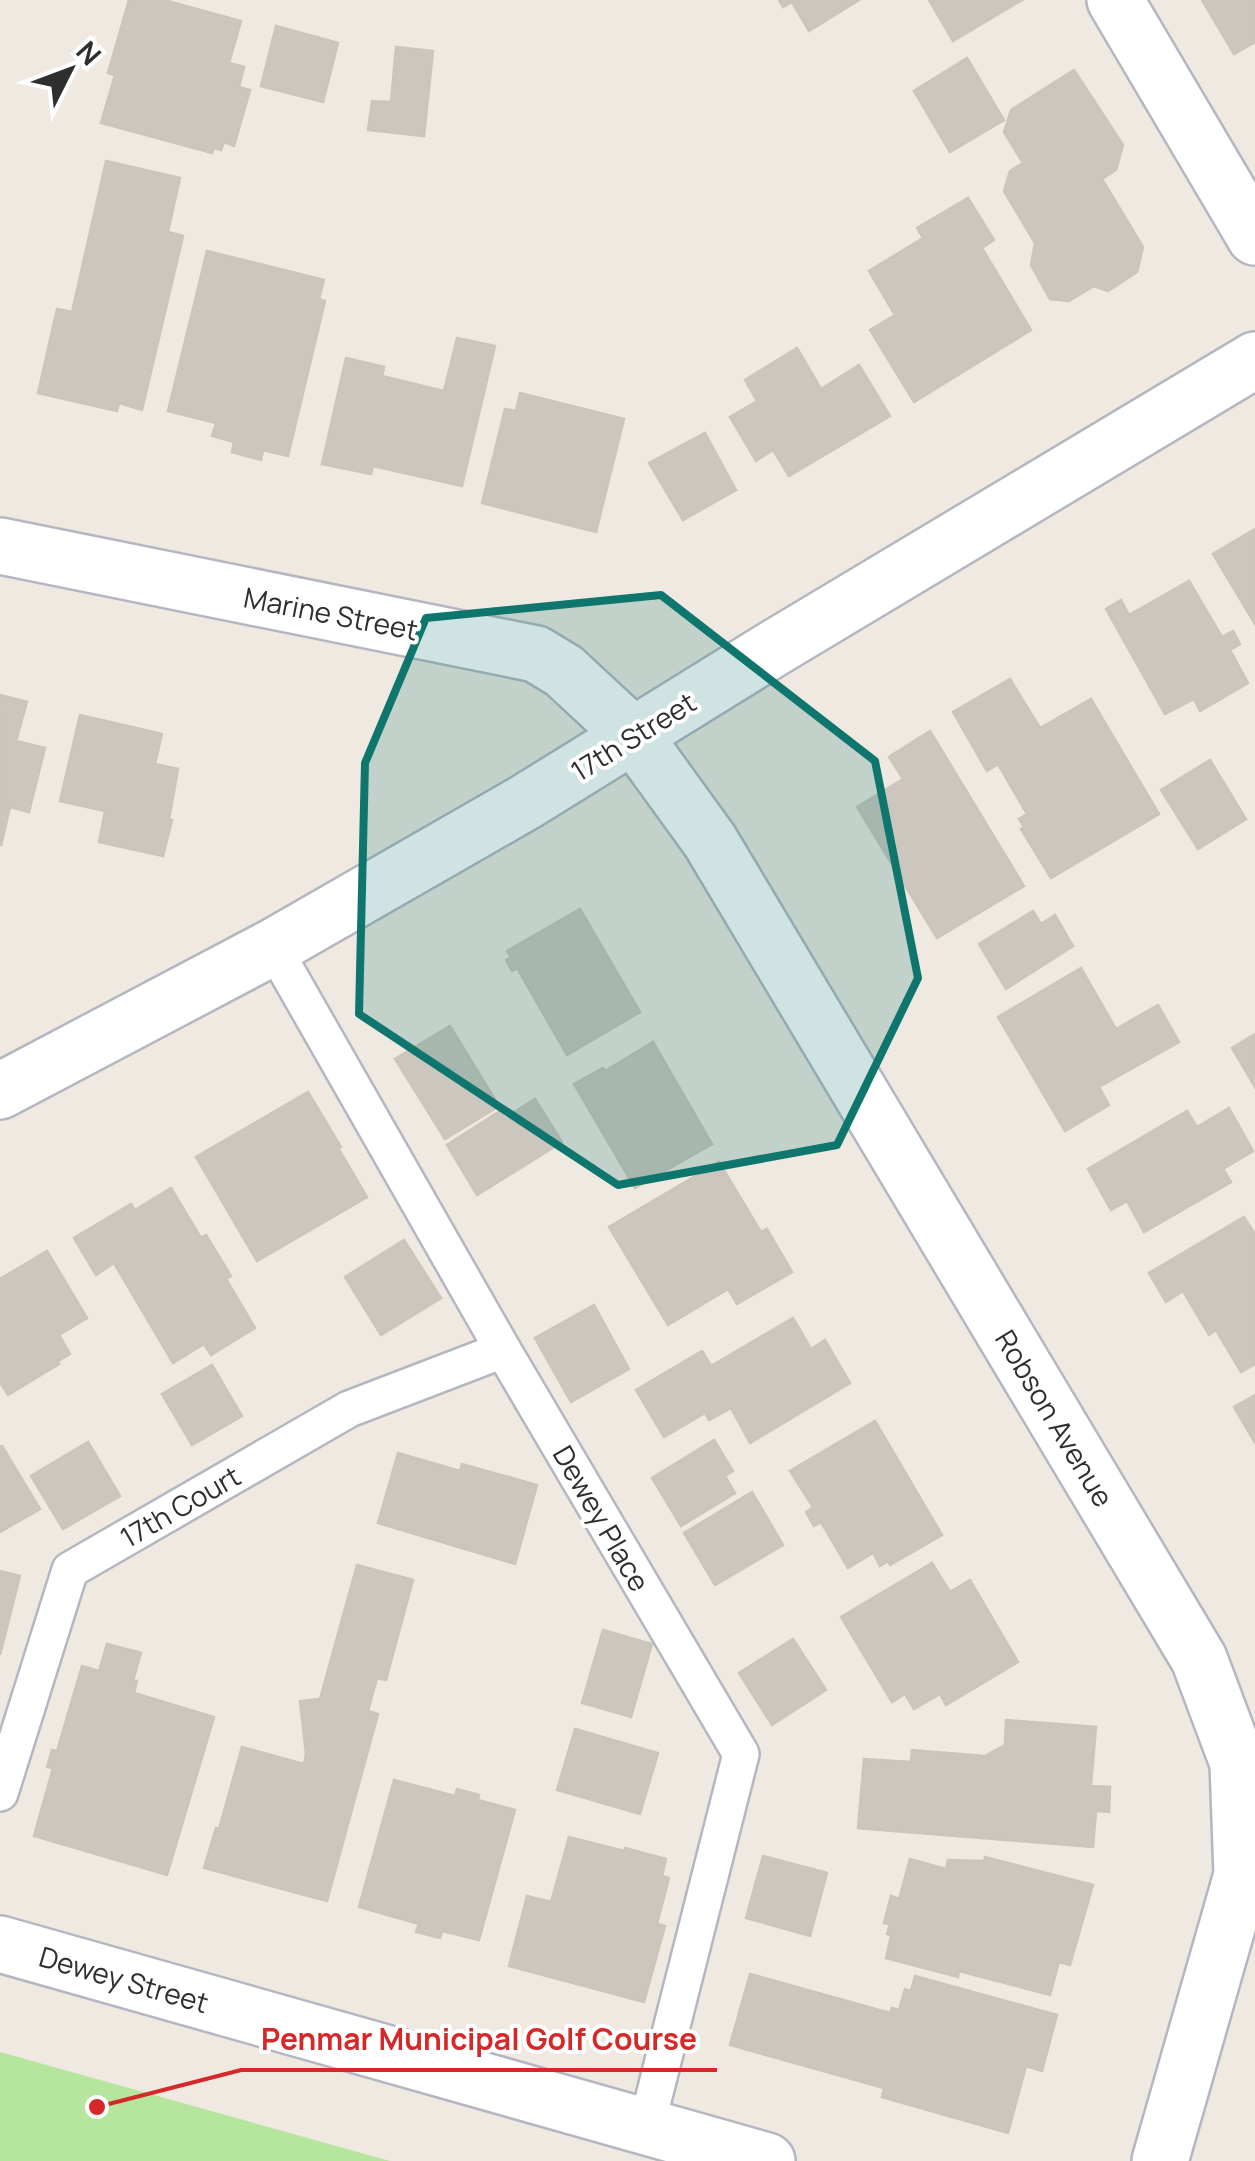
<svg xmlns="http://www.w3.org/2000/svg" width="1255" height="2161" font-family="Manrope,sans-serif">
	<rect width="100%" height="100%" fill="#efe9e1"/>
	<!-- green -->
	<polygon fill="#b6e59e" points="0,2052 390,2161 0,2161"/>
	<!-- building -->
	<g fill="#cbc7bf" stroke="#cbc5ba" stroke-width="2.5">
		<polygon points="129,0 164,0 241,21 229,63 244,67 239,87 250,90 234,146 224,142 221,150 214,148 212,153 101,123 115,75 108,73"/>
		<polygon points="779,0 859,0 809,31 792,2 783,7"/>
		<polygon points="929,0 1022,0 953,41"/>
		<polygon points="1202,0 1255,0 1255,42 1234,54"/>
		<polygon points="276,26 338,43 323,102 261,86"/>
		<polygon points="396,47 433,51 424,136 368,130 372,101 391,102"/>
		<polygon points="967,58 1004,120 950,152 914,91"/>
		<polygon points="1074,70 1123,145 1116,170 1102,179 1143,247 1137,272 1108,291 1094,286 1069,301 1050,299 1031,265 1035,243 1004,191 1010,171 1023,163 1004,132 1011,110"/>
		<polygon points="106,161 180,178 168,232 183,236 142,410 119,403 117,411 38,393 57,309 72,312"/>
		<polygon points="968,198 994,240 982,248 1031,330 914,402 870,330 895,315 869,271 923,238 917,228"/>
		<polygon points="207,251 324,280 319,299 325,301 288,456 263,450 261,460 232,452 234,442 212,436 216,423 168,411"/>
		<polygon points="457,338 495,346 462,486 373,466 371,474 322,464 346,358 384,367 382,376 444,391"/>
		<polygon points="797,348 821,389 859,365 890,416 789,476 773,450 756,461 730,417 757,401 745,380"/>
		<polygon points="520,393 624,419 596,532 482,503 505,409 516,411"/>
		<polygon points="705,433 736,490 683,520 649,463"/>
		<polygon points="1255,529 1255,624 1213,554"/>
		<polygon points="1189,581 1222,637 1233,631 1240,644 1230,650 1248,683 1200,711 1194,699 1165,714 1106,609 1121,600 1129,615"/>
		<polygon points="1010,679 1040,728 1091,699 1159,814 1051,878 1021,829 1024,827 1019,819 1027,814 998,764 987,771 953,712"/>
		<polygon points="0,695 27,702 16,741 45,748 29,812 10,807 1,846"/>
		<polygon points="80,715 162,734 155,764 178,769 169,819 172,820 163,856 99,842 105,811 60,801"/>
		<polygon points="930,731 1024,886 937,938 857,807 903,779 889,757"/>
		<polygon points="1210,760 1246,819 1198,849 1161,790"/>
		<polygon points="580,909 640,1012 567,1055 517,968 512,971 506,960 511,957 507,951"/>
		<polygon points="1033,911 1041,924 1055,915 1073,946 1006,989 979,944"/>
		<polygon points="1081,968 1116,1029 1158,1005 1179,1042 1099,1087 1109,1105 1065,1131 998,1017"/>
		<polygon points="450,1026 499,1106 445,1139 395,1059"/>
		<polygon points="1255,1034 1255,1087 1232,1048"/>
		<polygon points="653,1042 712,1144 635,1188 574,1084 603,1068 605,1071"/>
		<polygon points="308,1092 341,1147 338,1148 367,1197 257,1261 196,1157"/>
		<polygon points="535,1099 562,1142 477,1195 447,1145 500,1111 505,1118"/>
		<polygon points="1229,1108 1253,1151 1223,1169 1231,1182 1144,1232 1127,1201 1111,1210 1088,1169 1187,1111 1197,1127"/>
		<polygon points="719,1162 761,1232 767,1229 792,1272 737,1304 728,1289 668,1325 609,1227"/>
		<polygon points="171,1188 201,1238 206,1235 231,1276 226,1279 255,1328 211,1355 204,1344 173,1363 114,1263 96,1275 74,1238 131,1204 135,1210"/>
		<polygon points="1244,1217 1255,1234 1255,1364 1241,1372 1216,1330 1209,1335 1183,1291 1166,1302 1149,1273"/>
		<polygon points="404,1240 441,1298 381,1335 345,1277"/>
		<polygon points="47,1251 87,1318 59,1335 70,1354 58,1361 59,1364 8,1395 0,1382 0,1279"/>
		<polygon points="594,1305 629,1369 571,1402 535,1338"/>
		<polygon points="793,1318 811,1349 825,1340 850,1383 750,1443 731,1408 709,1420 705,1413 664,1437 636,1390 702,1351 711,1366"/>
		<polygon points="212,1365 242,1416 192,1445 162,1394"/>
		<polygon points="1255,1395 1255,1443 1234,1407"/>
		<polygon points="875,1421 942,1535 890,1565 888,1561 880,1566 873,1553 848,1568 821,1522 814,1526 806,1512 813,1507 790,1471"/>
		<polygon points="714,1440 733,1471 725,1476 735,1493 681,1526 652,1478"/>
		<polygon points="88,1442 120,1496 63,1529 31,1476"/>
		<polygon points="2,1446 40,1509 0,1532 0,1447"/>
		<polygon points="398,1453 460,1471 462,1464 537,1485 515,1564 378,1523"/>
		<polygon points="752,1492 783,1545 715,1585 684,1533"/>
		<polygon points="932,1563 950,1592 970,1580 1018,1662 946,1705 940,1694 914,1709 905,1694 892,1702 841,1617"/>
		<polygon points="357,1565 413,1580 386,1680 377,1678 368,1711 378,1714 327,1901 204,1868 216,1828 219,1829 242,1747 304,1764 306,1754 300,1701 320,1699"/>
		<polygon points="0,1571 20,1576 0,1655"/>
		<polygon points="603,1630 652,1644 631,1717 582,1703"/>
		<polygon points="793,1639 826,1690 772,1725 739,1673"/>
		<polygon points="107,1644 141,1653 133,1681 137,1681 134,1693 214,1717 167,1875 34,1836 53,1768 47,1767 52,1750 57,1751 82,1666 99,1671"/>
		<polygon points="1006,1720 1096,1727 1091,1786 1110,1787 1109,1812 1096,1811 1093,1847 858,1828 864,1759 911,1762 912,1750 985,1756 1005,1745"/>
		<polygon points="575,1729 658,1753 640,1814 557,1790"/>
		<polygon points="394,1780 455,1796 457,1789 479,1795 478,1800 515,1810 479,1940 442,1931 440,1938 416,1932 419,1924 359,1907"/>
		<polygon points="569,1837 624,1851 625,1848 666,1859 662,1876 669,1878 657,1924 665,1926 644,2002 509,1966 527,1896 551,1902"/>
		<polygon points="763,1856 827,1873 810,1936 746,1918"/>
		<polygon points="985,1857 1093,1885 1070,1965 1059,1962 1050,1995 959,1971 958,1977 886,1958 891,1936 887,1934 890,1924 884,1923 891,1896 899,1899 910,1859 946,1869 948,1860 984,1861"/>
		<polygon points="750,1974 890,2013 892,2008 899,2010 905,1989 911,1991 915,1976 1057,2015 1042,2071 1026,2066 1008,2133 882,2097 884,2088 730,2045"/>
	</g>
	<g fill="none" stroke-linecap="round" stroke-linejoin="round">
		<!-- lane casing -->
		<g stroke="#b4b7c1" stroke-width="40">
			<g id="lane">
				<polyline points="273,947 503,1350 741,1754 646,2128"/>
				<polyline points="0,1793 70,1570 349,1409 503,1350"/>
			</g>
		</g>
		<!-- street casing -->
		<g stroke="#b4b7c1" stroke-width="60">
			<g id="street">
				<polyline points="1115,0 1255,237"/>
				<polyline points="0,546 536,654 564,671 634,736 710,841 1199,1659 1238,1763 1242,1875 1160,2161"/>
				<polyline points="0,1091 273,947 524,803 776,647 1255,360"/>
				<polyline points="0,1944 767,2161"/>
			</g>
		</g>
		<!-- lane -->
		<use href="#lane" stroke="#fff" stroke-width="35"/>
		<!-- street -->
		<use href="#street" stroke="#fff" stroke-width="55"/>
	</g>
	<!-- marked area -->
	<path fill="#0f766e" fill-opacity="0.2" stroke="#0f766e" stroke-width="8" stroke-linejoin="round" d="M661,595L875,761L918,978L837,1145L618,1185L359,1014L365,763L426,618Z"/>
	<g text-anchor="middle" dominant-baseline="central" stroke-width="8" stroke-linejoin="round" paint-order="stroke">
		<!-- street labels -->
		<g font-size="28" fill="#2e2e2e" stroke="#fff">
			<text transform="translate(331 613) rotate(11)">Marine Street</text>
			<text transform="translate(633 736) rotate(-32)">17th Street</text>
			<text transform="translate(1055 1418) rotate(59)">Robson Avenue</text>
			<text transform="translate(180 1506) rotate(-30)">17th Court</text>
			<text transform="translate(602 1518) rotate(60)">Dewey Place</text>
			<text transform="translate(124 1979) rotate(16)">Dewey Street</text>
		</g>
	</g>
	<!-- callouts -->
	<path fill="none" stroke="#d62828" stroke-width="4" d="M97 2107L241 2070H717"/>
	<circle fill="#d62828" stroke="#fff" stroke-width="4" cx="97" cy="2107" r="10"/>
	<g font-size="30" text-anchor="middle" font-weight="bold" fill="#d62828" stroke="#fff" stroke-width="8" stroke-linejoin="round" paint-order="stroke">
		<text x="479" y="2050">Penmar Municipal Golf Course</text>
	</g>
	<!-- north arrow -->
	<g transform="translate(70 70) rotate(48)" stroke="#ffffff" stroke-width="8" paint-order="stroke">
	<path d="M0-8L18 38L0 25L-18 38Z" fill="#2e2e2e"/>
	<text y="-15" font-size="28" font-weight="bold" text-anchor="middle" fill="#2e2e2e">N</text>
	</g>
</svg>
